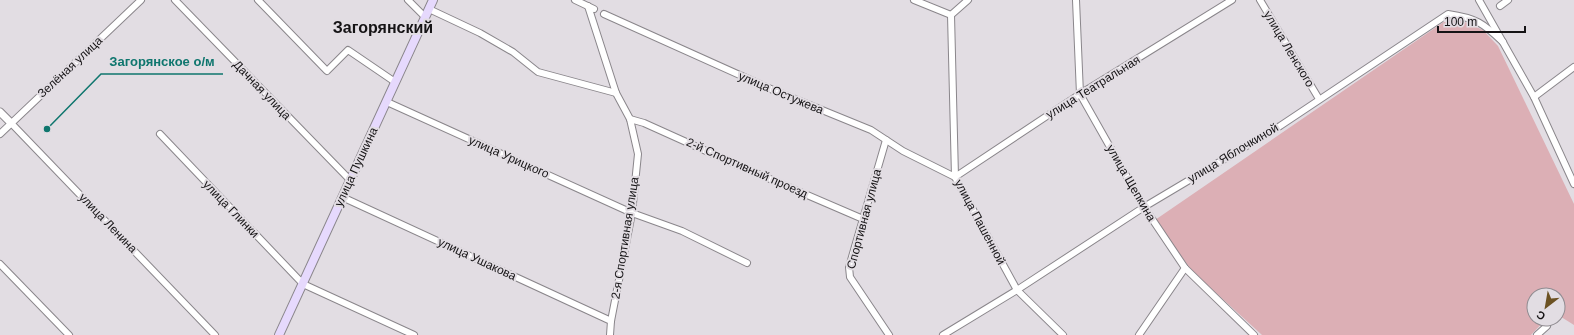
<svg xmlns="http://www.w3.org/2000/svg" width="1574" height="335" font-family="Helvetica,sans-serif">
	<rect width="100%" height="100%" fill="#e2dde3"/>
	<!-- green -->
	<polygon fill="#dcafb5" points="1448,19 1465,22 1483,30 1498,46 1574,204 1574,325 1558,315 1558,295 1534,295 1534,319 1546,319 1531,335 1262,335 1192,271 1155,220"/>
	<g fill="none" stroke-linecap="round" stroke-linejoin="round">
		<!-- minor casing -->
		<g stroke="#8a868b" stroke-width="8">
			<g id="minor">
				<polyline points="175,0 350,180"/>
				<polyline points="258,0 327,71 348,50 395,82"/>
				<polyline points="408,0 425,17"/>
				<polyline points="575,0 594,9"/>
				<polyline points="914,0 951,15"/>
				<polyline points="1076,0 1080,94 1144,207 1185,268 1254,335"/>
				<polyline points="1260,0 1319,99"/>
				<polyline points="1479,0 1534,97 1574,184"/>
				<polyline points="588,6 616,93 630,119 638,154 632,213 611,321 610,335"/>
				<polyline points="1500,6 1508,0"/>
				<polyline points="429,9 480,33 513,52 538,72 616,93"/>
				<polyline points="604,14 773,90 871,130 903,151 955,177 1080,94 1232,0"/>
				<polyline points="951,15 955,177 1017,290 1063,335"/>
				<polyline points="951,15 968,0"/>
				<polyline points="1534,97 1574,67"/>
				<polyline points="387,102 632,213 682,231 747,263"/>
				<polyline points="630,119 644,123 735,164 863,219"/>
				<polyline points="11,123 215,335"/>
				<polyline points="0,134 141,0"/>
				<polyline points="160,134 303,284 414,335"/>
				<polyline points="886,140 849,267 850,277 889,335"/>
				<polyline points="342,197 611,321"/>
				<polyline points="0,264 69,335"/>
				<path d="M943,335L1017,290L1144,207L1280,126L1448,14C1476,18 1483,23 1503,42"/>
				<polyline points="1139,335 1185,268"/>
				<polyline points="1537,335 1547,326"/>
			</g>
		</g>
		<!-- tertiary casing -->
		<g stroke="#8a868b" stroke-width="9">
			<polyline id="tertiary" points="0,112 11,123"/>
		</g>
		<!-- secondary casing -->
		<g stroke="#8a868b" stroke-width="10">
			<polyline id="secondary" points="279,335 433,0"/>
		</g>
		<!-- minor -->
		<use href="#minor" stroke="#fff" stroke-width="6"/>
		<!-- tertiary -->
		<use href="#tertiary" stroke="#fff" stroke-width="7"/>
		<!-- secondary -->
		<use href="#secondary" stroke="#e6d9fd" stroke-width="8"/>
	</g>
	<g text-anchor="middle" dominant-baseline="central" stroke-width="4" stroke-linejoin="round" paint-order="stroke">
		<!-- street labels -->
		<g font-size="12" fill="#151315" stroke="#e2dde3">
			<text transform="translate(1289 49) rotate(59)">улица Ленского</text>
			<text transform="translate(70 67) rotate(-43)">Зелёная улица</text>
			<text transform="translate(1093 87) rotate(-32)">улица Театральная</text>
			<text transform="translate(262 90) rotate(46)">Дачная улица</text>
			<text transform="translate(781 93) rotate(23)">улица Остужева</text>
			<text transform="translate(1233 153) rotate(-31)">улица Яблочкиной</text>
			<text transform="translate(509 157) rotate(24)">улица Урицкого</text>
			<text transform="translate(356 167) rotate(-65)">улица Пушкина</text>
			<text transform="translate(747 168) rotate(24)">2-й Спортивный проезд</text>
			<text transform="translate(1131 183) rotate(60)">улица Щепкина</text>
			<text transform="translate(231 209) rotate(46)">улица Глинки</text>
			<text transform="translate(864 219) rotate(-75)">Спортивная улица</text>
			<text transform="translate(980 222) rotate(62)">улица Пашенной</text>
			<text transform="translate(108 223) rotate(46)">улица Ленина</text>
			<text transform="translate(625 238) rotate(-81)">2-я Спортивная улица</text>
			<text transform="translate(477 259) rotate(25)">улица Ушакова</text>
		</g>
		<!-- district labels -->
		<g font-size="16" font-weight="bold" fill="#151315" stroke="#e2dde3">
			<text x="383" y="27">Загорянский</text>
		</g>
	</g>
	<!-- callouts -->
	<path fill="none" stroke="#0f766e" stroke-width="1.5" d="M47 129L101 74H223"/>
	<circle fill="#0f766e" stroke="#e2dde3" stroke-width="1.5" cx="47" cy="129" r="4"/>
	<g font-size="13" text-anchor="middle" font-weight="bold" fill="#0f766e" stroke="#e2dde3" stroke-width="4" stroke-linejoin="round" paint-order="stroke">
		<text x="162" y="66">Загорянское о/м</text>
	</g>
	<!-- north arrow -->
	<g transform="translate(1546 307) rotate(211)"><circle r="19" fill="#e2dde3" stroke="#908c91"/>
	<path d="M0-3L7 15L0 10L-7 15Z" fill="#6c5223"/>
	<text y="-6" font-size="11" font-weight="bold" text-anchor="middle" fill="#151315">С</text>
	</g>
	<!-- scale -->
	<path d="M1438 26v6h87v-6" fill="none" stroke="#151315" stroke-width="2"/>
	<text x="1444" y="26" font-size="12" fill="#151315" stroke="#e2dde3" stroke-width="3" paint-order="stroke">100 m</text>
</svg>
